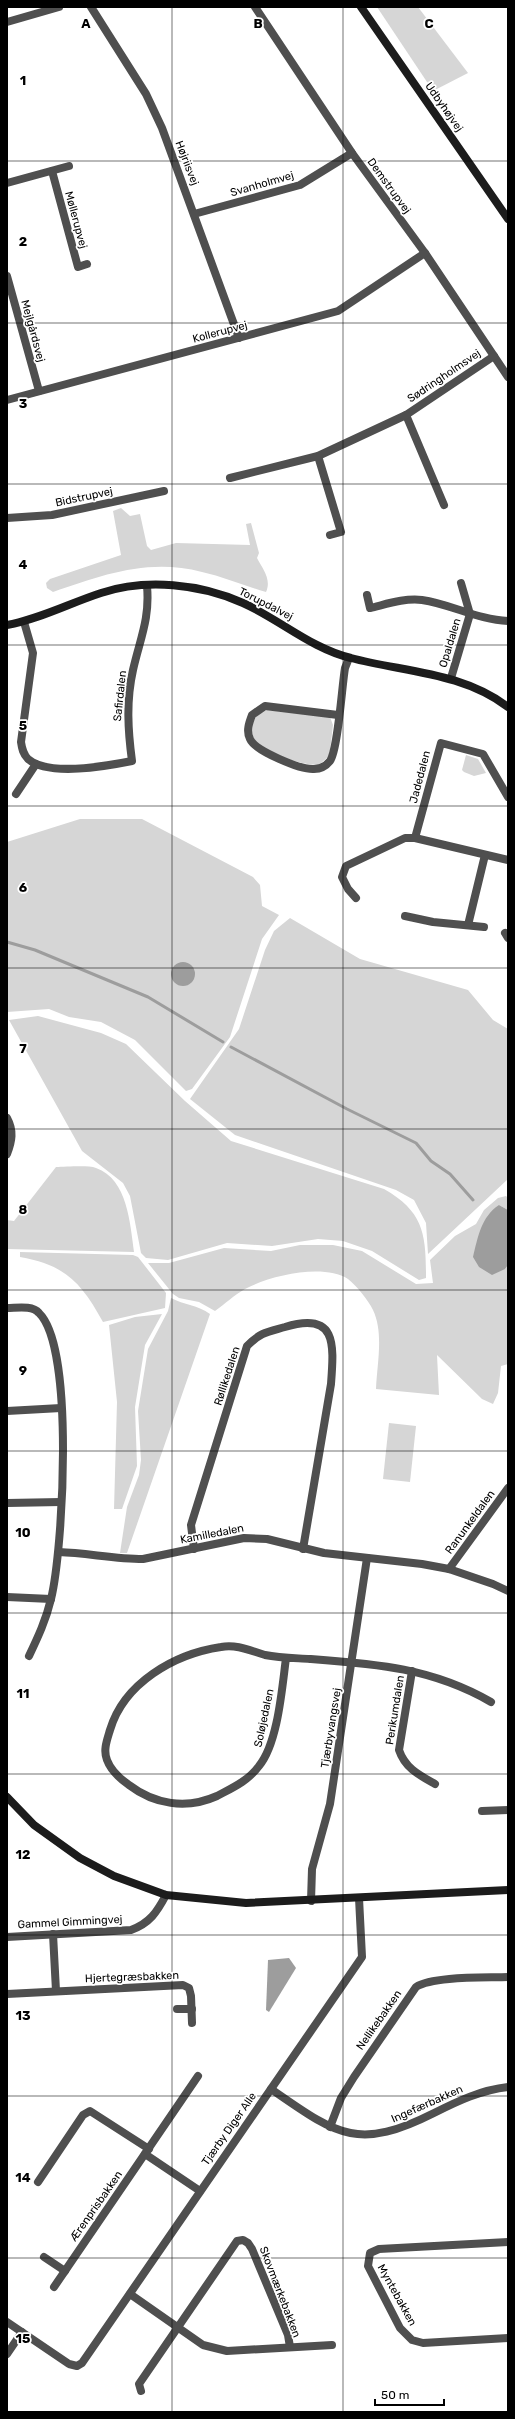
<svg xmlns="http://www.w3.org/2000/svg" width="515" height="2419" font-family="Rubik,sans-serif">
	<rect width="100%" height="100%" fill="#fff"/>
	<!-- green -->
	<g fill="#d6d6d6">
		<polygon points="377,7 418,7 468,73 433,91"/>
		<path d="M121,508L130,516L140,514L147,546L151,550L176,543L250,545L246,524L251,523L259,553L257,558C262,568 272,579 266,592C245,586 224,577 202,572C148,558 103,575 53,592L47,588L46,583L50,579L121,555L113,511Z"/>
		<path d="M267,710L330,717L333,725L330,751L329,756L320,764C308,768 268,753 258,744C253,739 250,731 252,724C255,716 260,713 267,710Z"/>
		<polygon points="466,755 478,759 486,773 474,776 464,772 462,770"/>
		<polygon points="80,819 142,819 253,877 260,885 262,906 279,915 262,939 230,1037 192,1089 186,1091 135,1040 101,1022 69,1017 49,1009 7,1012 7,842"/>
		<polygon points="290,918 360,959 468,990 493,1020 508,1029 508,1179 428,1254 426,1223 414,1200 396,1190 235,1135 190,1099 239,1029 265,950 274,931"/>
		<path d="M38,1016L101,1033L126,1044L185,1101L231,1141L384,1189C424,1212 426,1234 426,1278L419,1280L372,1251L343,1241L318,1239L272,1246L227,1243L168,1260L146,1258L141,1253L130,1196L123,1183L82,1151L9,1020Z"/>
		<path d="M56,1167C66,1167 88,1165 96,1168C128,1179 130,1225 134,1252L7,1249V1220L14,1221Z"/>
		<path d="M506,1196L508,1198V1210L499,1205L505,1269L508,1265V1364L501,1366L498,1393L493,1404L482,1399L437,1355L439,1395L376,1389C377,1364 384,1333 373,1310C368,1300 357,1286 348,1279C323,1263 269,1276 245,1289C234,1295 225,1304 215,1311L199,1302L179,1298L173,1294L148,1263H169L224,1248L271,1251L300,1245H333L362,1251L416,1284L433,1283L430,1260L455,1236L476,1224L484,1210L498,1198Z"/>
		<path d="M20,1252L133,1255L138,1257L166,1293L165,1308L103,1322C81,1282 65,1265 20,1257Z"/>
		<path d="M171,1298C184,1305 198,1305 210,1314L127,1553H120L127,1507L139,1475L141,1460L138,1411L148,1349L168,1311Z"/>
		<polygon points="162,1314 145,1345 135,1407 137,1466 122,1509 114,1509 117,1402 109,1325 135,1317"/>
		<polygon points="389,1423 416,1426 410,1482 383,1479"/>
	</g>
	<!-- water -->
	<g fill="#9d9d9d">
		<circle cx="183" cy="974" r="12"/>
		<path d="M499,1205L508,1210V1265L505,1269L492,1275L479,1267L473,1257C478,1237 481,1217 499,1205Z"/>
		<polygon points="289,1958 296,1968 269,2012 266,2010 268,1960"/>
	</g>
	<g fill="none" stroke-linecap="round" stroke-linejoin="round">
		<!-- stream -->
		<g stroke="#9d9d9d" stroke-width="3">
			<polyline points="7,942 35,950 148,997 223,1042"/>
			<polyline points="231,1047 347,1109 416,1143 431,1161 450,1174 473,1200"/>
		</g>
		<!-- street -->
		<g stroke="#4f4f4f" stroke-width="8">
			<polyline points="91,7 146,94 162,128 239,338"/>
			<polyline points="255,7 352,153 425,253 508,377"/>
			<polyline points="7,22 59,7"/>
			<polyline points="52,171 78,267 87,264"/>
			<polyline points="7,183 69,166"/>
			<polyline points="194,214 300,185 352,153"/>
			<polyline points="7,276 39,391"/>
			<polyline points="7,400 338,311 425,253"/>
			<polyline points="406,415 444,505"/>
			<polyline points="318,456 341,532 330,535"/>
			<polyline points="230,478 318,456 406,415 494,356"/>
			<polyline points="7,518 52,515 164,491"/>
			<path d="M367,595L370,608C387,604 404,598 422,600C451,604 478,620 508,621"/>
			<path d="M24,622L33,653L21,742C22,749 23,754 28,759C49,777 107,766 132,761C128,731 126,701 133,670C140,639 150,619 147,586"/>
			<polyline points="451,678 470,614 461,583"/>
			<path d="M338,715L265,706L252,715C249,723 246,731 250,739C255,751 301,770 314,769C321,769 326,766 330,761C338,750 342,685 345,668L349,658"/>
			<polyline points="16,794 36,764"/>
			<polyline points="415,838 441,743 483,754 508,797"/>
			<polyline points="356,898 348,889 342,877 346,866 405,838 415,838 508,860"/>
			<polyline points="405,916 433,922 484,927"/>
			<polyline points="468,925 485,855"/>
			<polyline points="505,933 508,938"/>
			<path d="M7,1118C14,1131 12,1141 7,1154"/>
			<path d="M7,1308C17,1308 32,1305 39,1313C75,1348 63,1550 51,1599C46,1620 38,1637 29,1656"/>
			<polyline points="7,1411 61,1408"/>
			<polyline points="7,1503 61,1502"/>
			<path d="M194,1549L191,1525L247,1346C261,1332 267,1332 285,1327C337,1311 334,1344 331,1384L303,1549"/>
			<path d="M59,1552C87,1553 115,1559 143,1559L244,1538L267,1539L324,1553L422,1564L449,1569L493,1584L508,1591"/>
			<polyline points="449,1569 508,1488"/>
			<polyline points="7,1597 51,1599"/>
			<path d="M286,1658C282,1688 278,1743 259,1766C248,1781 232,1788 217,1796C186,1810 154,1804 129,1785C119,1778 111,1771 107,1760C103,1750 107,1740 110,1730C124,1683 174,1654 221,1647C237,1644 251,1651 265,1655C280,1658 295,1658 310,1659C377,1664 432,1668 491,1702"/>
			<path d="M412,1671L399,1750C405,1768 419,1775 435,1784"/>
			<polyline points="482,1811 508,1810"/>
			<polyline points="311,1901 312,1869 330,1804 367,1558"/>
			<polyline points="53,1934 56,1991"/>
			<path d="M7,1937L131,1930C150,1923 157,1912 166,1895"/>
			<polyline points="7,1994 183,1985 189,1988 191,1996 192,2023"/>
			<polyline points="177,2009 192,2009"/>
			<path d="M271,2089C336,2134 357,2152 434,2113C458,2101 481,2090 508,2087"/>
			<path d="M330,2127L341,2098L354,2077L416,1987C433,1976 486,1978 508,1977"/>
			<polyline points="145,2154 200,2191"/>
			<polyline points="38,2182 83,2115 90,2111 149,2149"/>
			<polyline points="508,2242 379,2249 370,2253 368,2266 400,2328 412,2340 423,2343 508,2338"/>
			<polyline points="44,2257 65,2271"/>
			<polyline points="54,2287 198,2076"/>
			<polyline points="130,2294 203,2345 227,2351 332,2345"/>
			<polyline points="7,2322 69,2364 77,2366 82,2363 362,1957 359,1898"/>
			<polyline points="7,2354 22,2332"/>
			<polyline points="141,2391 139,2384 237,2241 243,2240 248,2243 252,2249 288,2335 290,2347"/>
		</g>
		<!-- secondary -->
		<g stroke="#1c1c1c" stroke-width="8">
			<polyline points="361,7 508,219"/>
			<path d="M7,625C40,619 70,603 101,593C146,578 201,584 243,603C279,619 312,649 351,658C404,672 462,672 508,707"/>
			<polyline points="7,1797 34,1825 80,1858 114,1876 166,1895 246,1903 508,1890"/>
		</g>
	</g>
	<!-- grid -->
	<path fill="none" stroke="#000" stroke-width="1" stroke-opacity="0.55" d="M172,7V2412M343,7V2412M7,161H508M7,323H508M7,484H508M7,645H508M7,806H508M7,968H508M7,1129H508M7,1290H508M7,1451H508M7,1613H508M7,1774H508M7,1935H508M7,2096H508M7,2258H508"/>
	<g text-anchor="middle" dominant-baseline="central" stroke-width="3.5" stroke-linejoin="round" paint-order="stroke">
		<!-- street labels -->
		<g font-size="11" fill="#000" stroke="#fff">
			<text transform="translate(444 107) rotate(55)">Udbyhøjvej</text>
			<text transform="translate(187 163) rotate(69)">Højriisvej</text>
			<text transform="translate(262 184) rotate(-16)">Svanholmvej</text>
			<text transform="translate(389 186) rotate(54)">Demstrupvej</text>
			<text transform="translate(76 220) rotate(75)">Møllerupvej</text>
			<text transform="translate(33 331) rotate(75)">Mejlgårdsvej</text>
			<text transform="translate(220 332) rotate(-15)">Kollerupvej</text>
			<text transform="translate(444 376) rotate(-34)">Sødringholmsvej</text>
			<text transform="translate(84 497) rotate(-12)">Bidstrupvej</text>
			<text transform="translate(266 604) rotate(27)">Torupdalvej</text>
			<text transform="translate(450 643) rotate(-73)">Opaldalen</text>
			<text transform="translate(120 696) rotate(-84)">Safirdalen</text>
			<text transform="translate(420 777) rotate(-75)">Jadedalen</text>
			<text transform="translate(227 1376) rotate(-72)">Røllikedalen</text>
			<text transform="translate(470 1522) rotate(-54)">Ranunkeldalen</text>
			<text transform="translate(212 1534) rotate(-11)">Kamilledalen</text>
			<text transform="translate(395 1710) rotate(-81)">Perikumdalen</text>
			<text transform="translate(264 1718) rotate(-78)">Soløjedalen</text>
			<text transform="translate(331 1728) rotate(-81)">Tjærbyvangsvej</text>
			<text transform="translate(70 1922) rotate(-3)">Gammel Gimmingvej</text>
			<text transform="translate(132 1977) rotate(-2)">Hjertegræsbakken</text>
			<text transform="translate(379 2020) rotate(-55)">Nellikebakken</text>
			<text transform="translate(427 2104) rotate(-24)">Ingefærbakken</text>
			<text transform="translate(229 2129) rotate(-55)">Tjærby Diger Alle</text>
			<text transform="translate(96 2206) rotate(-55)">Ærenprisbakken</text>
			<text transform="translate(280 2292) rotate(69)">Skovmærkebakken</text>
			<text transform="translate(397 2295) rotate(61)">Myntebakken</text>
		</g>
	</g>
	<g font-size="13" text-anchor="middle" font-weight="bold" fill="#000" stroke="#fff" stroke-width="3.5" stroke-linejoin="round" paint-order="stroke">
		<text x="86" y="28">A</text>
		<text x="258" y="28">B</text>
		<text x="429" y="28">C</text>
		<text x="23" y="85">1</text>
		<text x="23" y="246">2</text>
		<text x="23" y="408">3</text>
		<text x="23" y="569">4</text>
		<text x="23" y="730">5</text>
		<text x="23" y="892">6</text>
		<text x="23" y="1053">7</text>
		<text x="23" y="1214">8</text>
		<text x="23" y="1375">9</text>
		<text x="23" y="1537">10</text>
		<text x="23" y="1698">11</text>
		<text x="23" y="1859">12</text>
		<text x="23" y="2020">13</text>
		<text x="23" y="2182">14</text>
		<text x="23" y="2343">15</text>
	</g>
	<!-- border -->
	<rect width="515" height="2419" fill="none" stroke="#000000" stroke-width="16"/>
	<!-- scale -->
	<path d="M375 2399v6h69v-6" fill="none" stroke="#000000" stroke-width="2"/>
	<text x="381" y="2399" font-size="12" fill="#000000" stroke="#ffffff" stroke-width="3" paint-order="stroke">50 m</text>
</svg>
